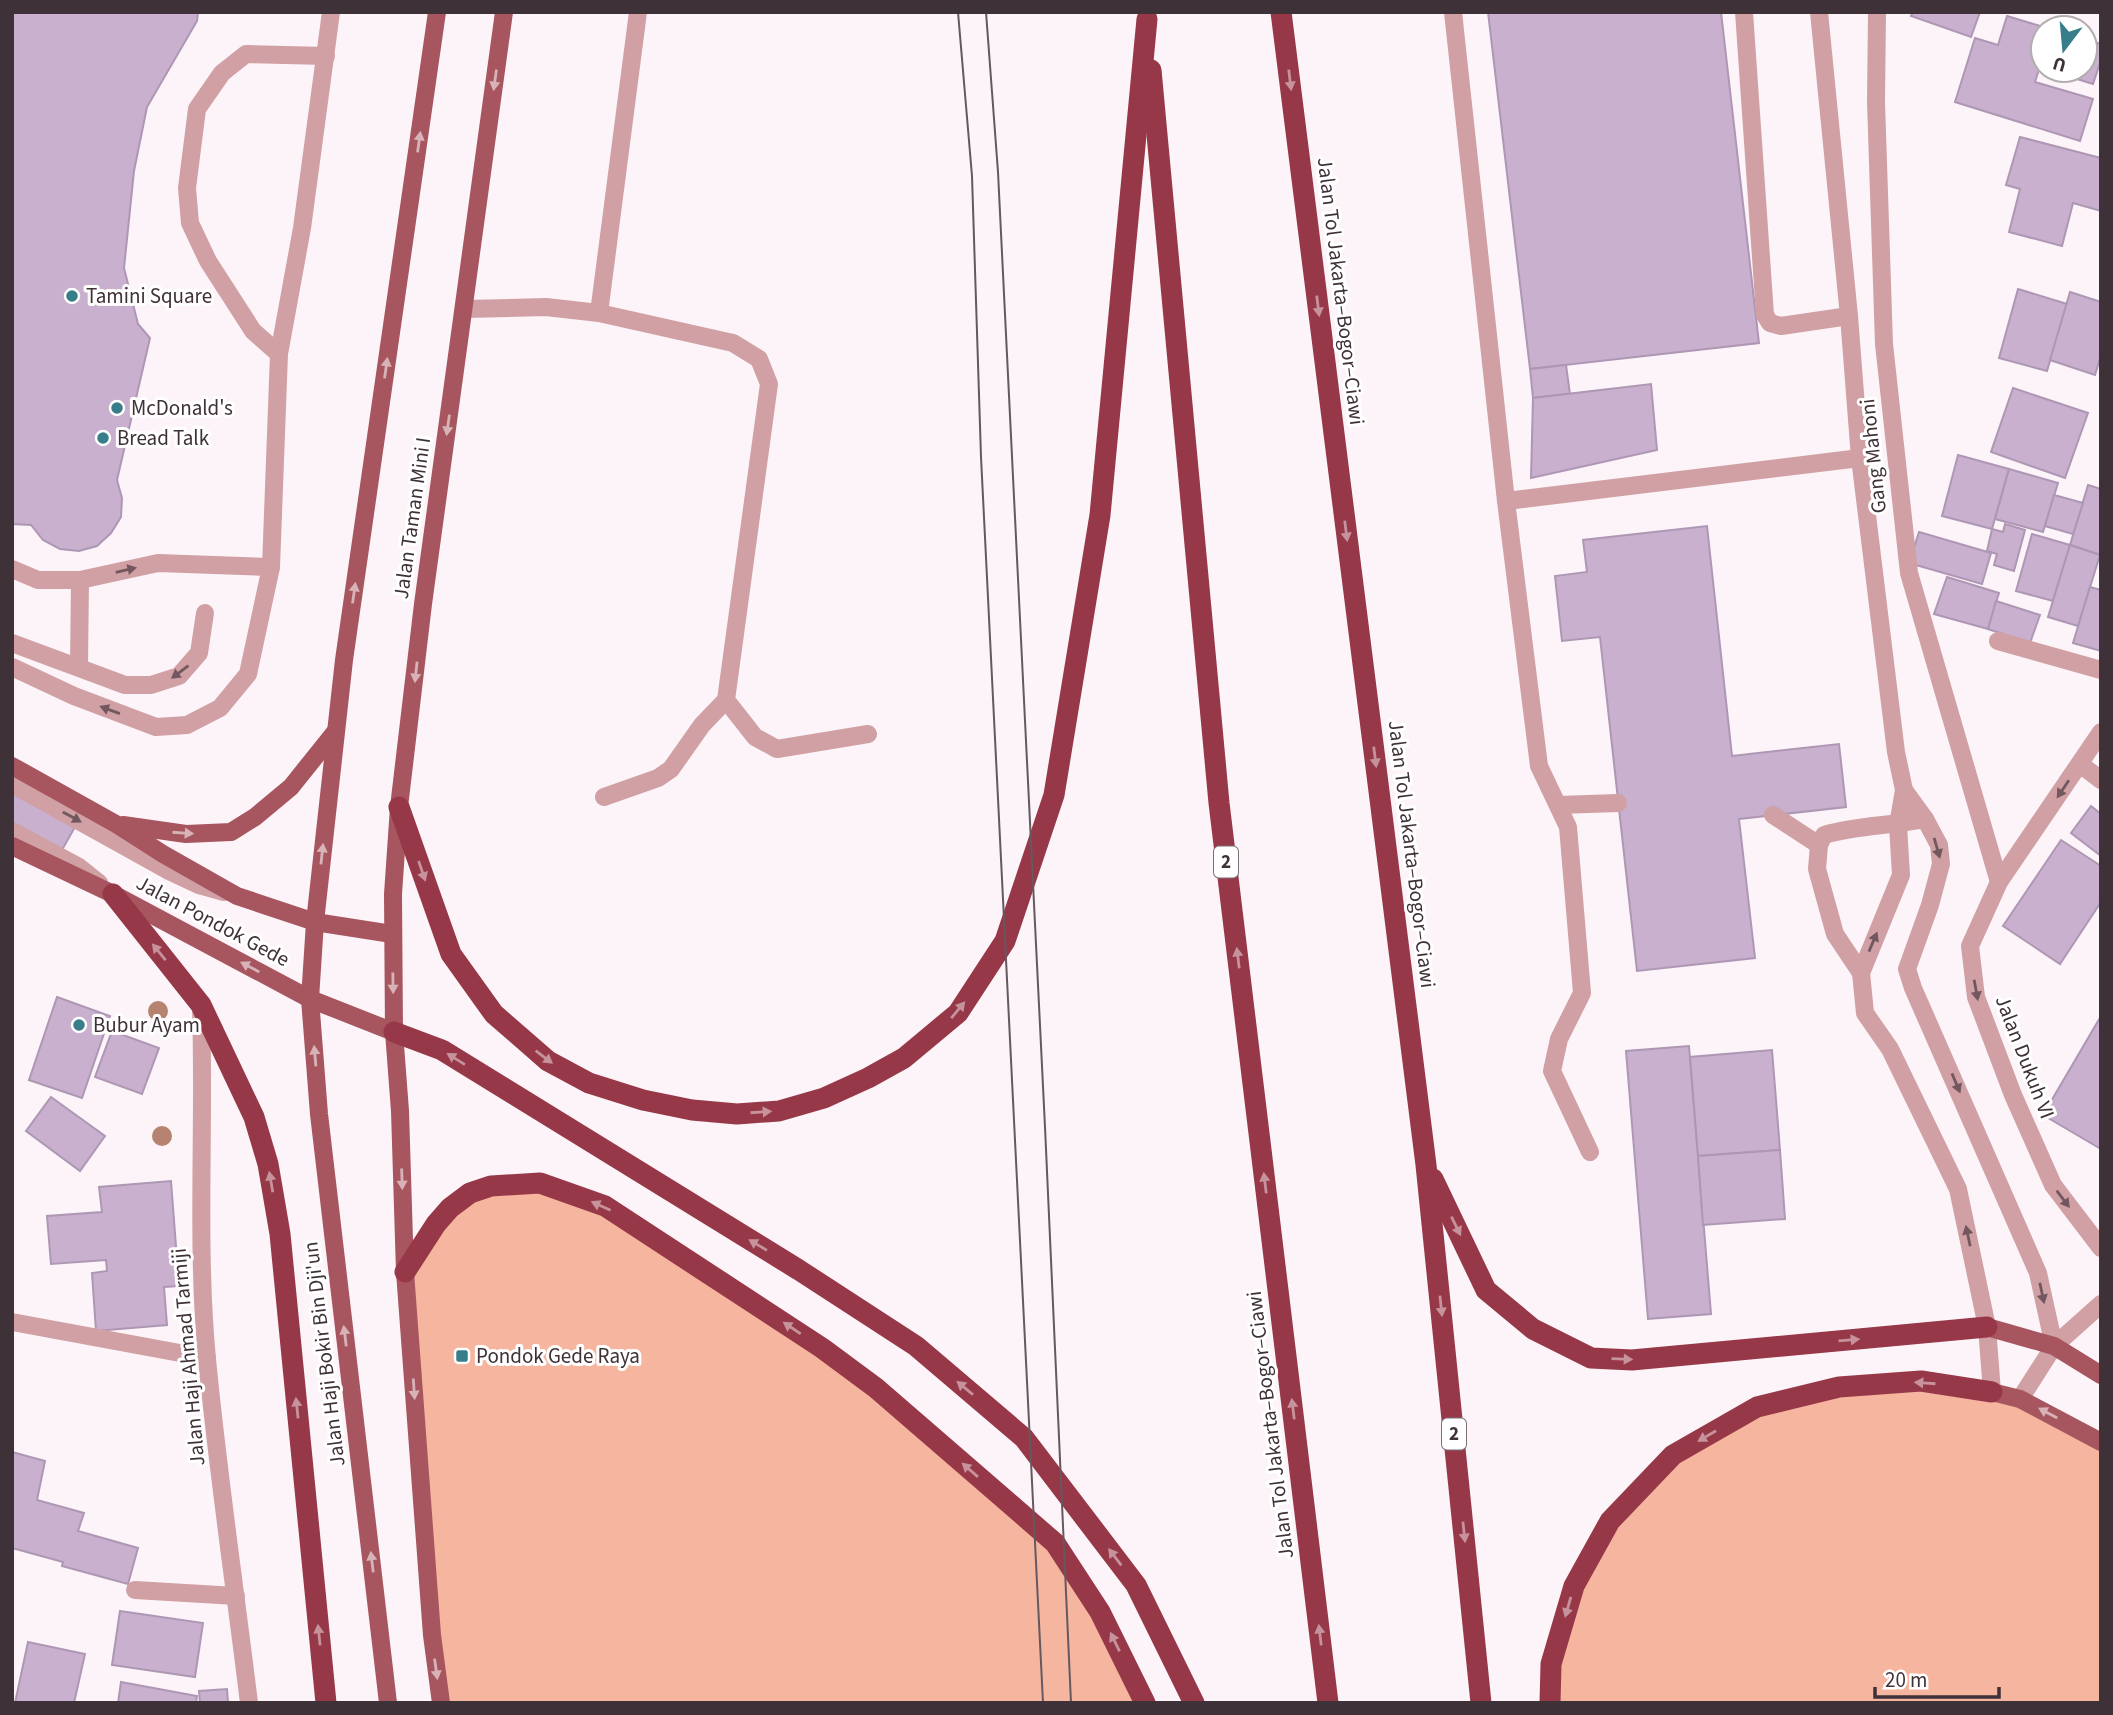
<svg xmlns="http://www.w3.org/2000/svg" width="2113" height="1715" font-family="'Source Sans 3',sans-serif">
	<rect width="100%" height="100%" fill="#fcf4f8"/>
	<!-- green -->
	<g fill="#f5b59f">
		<polygon points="540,1183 605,1206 774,1316 1055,1543 1145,1703 441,1703 405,1272 450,1208"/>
		<polygon points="1839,1387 1992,1391 2101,1442 2101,1703 1550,1703 1574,1586 1673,1455 1757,1407"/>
	</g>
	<!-- building -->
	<g fill="#c8b0ce" stroke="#ae97b4" stroke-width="2">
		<polygon points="12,12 198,12 197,21 147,107 134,171 124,268 138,324 150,338 117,480 122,498 121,517 111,533 97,546 79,551 60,549 43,540 31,525 12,524"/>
		<polygon points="1488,12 1721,12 1759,343 1530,369"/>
		<polygon points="1913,12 1980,12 1971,37 1911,16"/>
		<polygon points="2007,16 2047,28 2043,28 2043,57 2035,82 2093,99 2080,141 1955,102 1975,38 1998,45"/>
		<polygon points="2085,39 2101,44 2101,60 2093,84 2048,70 2085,70"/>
		<polygon points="2020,137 2101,158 2101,211 2073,203 2062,246 2009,232 2020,189 2006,185"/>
		<polygon points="2018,289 2067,304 2047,371 1999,358"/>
		<polygon points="2070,292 2101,302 2101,355 2095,375 2050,360"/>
		<polygon points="1566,365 1570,394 1533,398 1530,369"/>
		<polygon points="1651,384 1657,450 1531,478 1533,398"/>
		<polygon points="2013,388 2088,413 2065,478 1991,452"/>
		<polygon points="1958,455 2009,469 1992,529 1942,516"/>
		<polygon points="2009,469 2058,483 2043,532 1995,519"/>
		<polygon points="2088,485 2101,489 2101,555 2070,545"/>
		<polygon points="2054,495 2083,503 2073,534 2045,526"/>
		<polygon points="2005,524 2025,530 2014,571 1994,565 1997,554 1987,551 1992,529 2003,532"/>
		<polygon points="1707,526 1732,756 1839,744 1846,807 1739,819 1755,958 1637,971 1600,637 1562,641 1555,576 1587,572 1583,540"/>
		<polygon points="1919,532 1991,553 1982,584 1909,563"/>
		<polygon points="2032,534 2070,545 2053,601 2016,591"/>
		<polygon points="2070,545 2100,555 2078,626 2048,617"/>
		<polygon points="1947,577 1999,593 1988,629 1934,614"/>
		<polygon points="2090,587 2101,590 2101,651 2073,643"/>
		<polygon points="1996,601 2040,615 2030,643 1988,629"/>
		<polygon points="12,793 75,827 62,850 12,823"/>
		<polygon points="2091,806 2101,814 2101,856 2071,833"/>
		<polygon points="2061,840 2101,866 2101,902 2060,964 2003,926"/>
		<polygon points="57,997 110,1016 82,1098 29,1080"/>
		<polygon points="2101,1016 2101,1149 2043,1115"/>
		<polygon points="112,1031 159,1048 142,1094 95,1077"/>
		<polygon points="1689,1046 1711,1314 1648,1319 1626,1051"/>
		<polygon points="1772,1050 1780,1150 1698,1156 1690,1057"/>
		<polygon points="51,1097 105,1136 80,1171 26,1131"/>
		<polygon points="1780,1150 1785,1219 1703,1225 1698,1156"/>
		<polygon points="171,1181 179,1286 164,1287 167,1325 96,1331 92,1273 107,1271 106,1260 51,1264 47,1216 102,1212 99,1187"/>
		<polygon points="12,1452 45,1461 37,1500 84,1513 78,1531 138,1548 128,1584 62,1566 63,1562 12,1548"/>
		<polygon points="120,1611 203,1623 195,1677 112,1665"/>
		<polygon points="28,1642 85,1654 74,1703 15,1703"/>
		<polygon points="121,1682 197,1696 196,1703 118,1703"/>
		<polygon points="227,1689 228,1703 200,1703 199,1691"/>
	</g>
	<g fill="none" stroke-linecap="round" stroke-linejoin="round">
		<!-- service -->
		<g stroke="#d0a0a4" stroke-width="18">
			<polyline points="1453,12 1506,501 1539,766 1568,827 1582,993 1559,1039 1552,1071 1590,1152"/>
			<polyline points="1744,12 1765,315 1770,323 1781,326 1849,316"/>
			<polyline points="1819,12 1849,316 1860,458 1896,752 1904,790 1898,825 1901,875 1861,973 1865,1013 1890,1049 1958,1189 1987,1327 1992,1392"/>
			<polyline points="464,309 546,307 599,313 638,12"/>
			<polyline points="599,313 733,343 759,359 769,384 726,700 755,737 777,749 868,734"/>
			<polyline points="279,354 253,331 208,261 190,223 187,188 197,109 222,73 246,54 326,56"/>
			<polyline points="1506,501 1860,458"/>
			<polyline points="12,569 38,580 80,580 158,563 271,567"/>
			<polyline points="1998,641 2101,670"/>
			<polyline points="12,643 125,685 151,685 179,676 199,653 205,613"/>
			<polyline points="79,666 80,580"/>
			<polyline points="12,667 74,696 156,727 187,725 220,708 248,674 271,567 279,354 302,228 331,12"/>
			<polyline points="12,784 167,870 199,885 224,892"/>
			<polyline points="1904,790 1925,819 1939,845 1941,864 1930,905 1907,969 1913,988 2038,1273 2054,1346"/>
			<polyline points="604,797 658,778 671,769 702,725 726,700"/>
			<polyline points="1558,805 1618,803"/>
			<polyline points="1773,815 1819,845"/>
			<polyline points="12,831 79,867 99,883"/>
			<path d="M1861,973L1835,934L1817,869L1819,845L1824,835C1857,825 1891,826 1925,819"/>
			<polyline points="12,1322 207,1358"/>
			<polyline points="135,1590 236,1596"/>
		</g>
		<!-- minor -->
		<g stroke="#d0a0a4" stroke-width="18">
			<polyline points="1877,12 1876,102 1884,344 1909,573 1999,882"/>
			<polyline points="2101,732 1999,882 1970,946 1976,997 2013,1095 2053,1185 2101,1248"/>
			<polyline points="2080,764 2101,780"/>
			<path d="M201,1008C205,1125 196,1243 207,1359C218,1474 235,1588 249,1703"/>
			<polyline points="2020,1399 2054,1346 2101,1304"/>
		</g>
		<!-- primary -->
		<g stroke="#a75660" stroke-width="18">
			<polyline points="12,766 116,824 163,854 237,896 315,922 392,934"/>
			<polyline points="123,825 186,834 231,832 255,817 291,787 335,732"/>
			<polyline points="12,846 113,894 310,999 394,1032"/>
			<polyline points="1987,1327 2054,1346 2101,1375"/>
			<polyline points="1992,1392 2020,1399 2101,1442"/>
			<polyline points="388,1703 319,1114 310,999 315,922 344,660 437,12"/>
			<polyline points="441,1703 432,1635 405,1272 400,1111 394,1032 393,894 399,807 423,604 504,12"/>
		</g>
		<!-- motorway -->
		<g stroke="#973849" stroke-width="21">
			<polyline points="1281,12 1426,1165 1481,1703"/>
			<polyline points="1151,70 1219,803 1328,1703"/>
			<polyline points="399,807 451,954 494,1014 548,1061 589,1083 643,1100 692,1110 737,1114 779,1111 824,1098 868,1078 904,1058 958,1013 1005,941 1054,795 1100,515 1147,19"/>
			<polyline points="113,894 201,1005 254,1117 268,1164 280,1234 326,1703"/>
			<polyline points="394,1032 442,1050 799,1270 916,1346 1024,1438 1136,1585 1194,1703"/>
			<polyline points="1433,1179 1486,1290 1533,1329 1591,1358 1632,1360 1987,1327"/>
			<polyline points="405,1272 436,1224 450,1208 470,1193 491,1186 540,1183 605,1206 822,1348 876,1388 1055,1543 1100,1612 1145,1703"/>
			<polyline points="1550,1703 1551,1664 1574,1586 1610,1521 1673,1455 1757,1407 1839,1387 1921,1381 1992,1392"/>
		</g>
		<!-- tram -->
		<g stroke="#65585e" stroke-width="2">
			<polyline points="958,12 972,176 981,457 1043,1703"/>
			<polyline points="986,12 998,172 1045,1127 1071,1703"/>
		</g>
	</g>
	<!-- trees -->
	<g fill="#b68370">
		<circle cx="158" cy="1011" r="10"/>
		<circle cx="162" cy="1136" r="10"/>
	</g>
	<!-- one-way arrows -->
	<defs><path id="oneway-solid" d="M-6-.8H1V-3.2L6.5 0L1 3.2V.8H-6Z" transform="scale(1.75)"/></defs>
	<g fill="#d7b3b7">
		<use href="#oneway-solid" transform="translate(495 80) rotate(98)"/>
		<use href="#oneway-solid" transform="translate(419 142) rotate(-82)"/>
		<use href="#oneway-solid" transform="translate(386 368) rotate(-82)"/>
		<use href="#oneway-solid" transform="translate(448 425) rotate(98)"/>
		<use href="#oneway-solid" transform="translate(354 593) rotate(-82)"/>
		<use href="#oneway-solid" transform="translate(416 672) rotate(96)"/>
		<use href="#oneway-solid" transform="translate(183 833) rotate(4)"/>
		<use href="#oneway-solid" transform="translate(322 854) rotate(-84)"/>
		<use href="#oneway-solid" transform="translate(250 967) rotate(-152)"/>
		<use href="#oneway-solid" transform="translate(393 983) rotate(89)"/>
		<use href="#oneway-solid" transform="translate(315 1056) rotate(-95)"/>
		<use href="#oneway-solid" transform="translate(402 1179) rotate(88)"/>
		<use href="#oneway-solid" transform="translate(345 1336) rotate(-97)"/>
		<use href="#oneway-solid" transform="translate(414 1389) rotate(86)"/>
		<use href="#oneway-solid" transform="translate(2048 1413) rotate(-152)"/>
		<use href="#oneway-solid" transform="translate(372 1562) rotate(-97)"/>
		<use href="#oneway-solid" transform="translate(436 1669) rotate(82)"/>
	</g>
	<g fill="#c6929b">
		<use href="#oneway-solid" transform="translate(1290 80) rotate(83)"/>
		<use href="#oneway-solid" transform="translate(1318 306) rotate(83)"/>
		<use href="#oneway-solid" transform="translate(1346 531) rotate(83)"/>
		<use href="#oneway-solid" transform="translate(1375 757) rotate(83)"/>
		<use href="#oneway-solid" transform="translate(422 871) rotate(71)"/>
		<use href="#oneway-solid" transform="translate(159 952) rotate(-129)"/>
		<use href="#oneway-solid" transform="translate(1238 958) rotate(-97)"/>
		<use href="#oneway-solid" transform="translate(958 1010) rotate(-50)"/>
		<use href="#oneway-solid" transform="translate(544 1057) rotate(37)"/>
		<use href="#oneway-solid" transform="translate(456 1059) rotate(-148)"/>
		<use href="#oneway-solid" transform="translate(761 1112) rotate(-4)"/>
		<use href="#oneway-solid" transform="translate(271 1182) rotate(-100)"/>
		<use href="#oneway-solid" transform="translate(1265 1183) rotate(-97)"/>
		<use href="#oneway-solid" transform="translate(601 1206) rotate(-156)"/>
		<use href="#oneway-solid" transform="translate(1456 1226) rotate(64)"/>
		<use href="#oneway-solid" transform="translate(758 1245) rotate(-149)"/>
		<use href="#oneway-solid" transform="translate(1441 1306) rotate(84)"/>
		<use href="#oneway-solid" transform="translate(792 1328) rotate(-146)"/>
		<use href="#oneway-solid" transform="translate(1849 1340) rotate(-5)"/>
		<use href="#oneway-solid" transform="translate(1622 1359) rotate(2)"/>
		<use href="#oneway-solid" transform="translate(1925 1383) rotate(-176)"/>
		<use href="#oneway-solid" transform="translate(965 1388) rotate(-140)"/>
		<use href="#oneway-solid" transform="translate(297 1408) rotate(-96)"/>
		<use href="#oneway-solid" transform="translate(1293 1409) rotate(-97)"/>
		<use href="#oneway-solid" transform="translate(1707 1436) rotate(150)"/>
		<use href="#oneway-solid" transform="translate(970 1470) rotate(-139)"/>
		<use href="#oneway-solid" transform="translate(1464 1532) rotate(84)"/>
		<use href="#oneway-solid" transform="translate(1115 1557) rotate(-127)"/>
		<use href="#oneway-solid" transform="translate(1568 1607) rotate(106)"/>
		<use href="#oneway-solid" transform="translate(319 1635) rotate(-96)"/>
		<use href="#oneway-solid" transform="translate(1320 1635) rotate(-97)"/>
		<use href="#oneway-solid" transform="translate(1115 1642) rotate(-116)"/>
	</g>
	<g fill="#72585e">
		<use href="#oneway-solid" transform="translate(126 570) rotate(-13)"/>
		<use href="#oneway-solid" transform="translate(180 672) rotate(143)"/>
		<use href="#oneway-solid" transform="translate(110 710) rotate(-160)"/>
		<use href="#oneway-solid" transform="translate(2063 789) rotate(124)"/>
		<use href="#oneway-solid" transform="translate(72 817) rotate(29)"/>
		<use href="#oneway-solid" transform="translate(1937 848) rotate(74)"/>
		<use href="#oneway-solid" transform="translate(1873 942) rotate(-67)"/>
		<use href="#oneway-solid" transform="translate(1976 990) rotate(80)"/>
		<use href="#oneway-solid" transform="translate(1956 1083) rotate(67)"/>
		<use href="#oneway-solid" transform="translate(2063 1199) rotate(53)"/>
		<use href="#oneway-solid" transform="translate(1968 1236) rotate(-102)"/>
		<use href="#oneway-solid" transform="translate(2042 1293) rotate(78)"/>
	</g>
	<!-- markers -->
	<g fill="#387d8a" stroke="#fff" stroke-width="2.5">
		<circle cx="72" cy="296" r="7"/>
		<circle cx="117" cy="408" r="7"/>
		<circle cx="103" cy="438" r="7"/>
		<circle cx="79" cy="1025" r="7"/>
		<rect x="455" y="1349" width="14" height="14" rx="3.5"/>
	</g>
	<g text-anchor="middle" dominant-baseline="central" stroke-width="6" stroke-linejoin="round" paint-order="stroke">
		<!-- shield labels -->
		<g fill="#fff" stroke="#796f74" stroke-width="2">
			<rect x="1214" y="846.5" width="24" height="31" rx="5"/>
			<rect x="1442" y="1418.5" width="24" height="31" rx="5"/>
		</g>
		<g font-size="19" font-weight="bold" fill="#3f3138">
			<text x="1226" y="862">2</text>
			<text x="1454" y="1434">2</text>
		</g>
		<!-- street labels -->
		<g font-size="21" fill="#3f3138" stroke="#fff">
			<text transform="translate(1341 291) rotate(83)">Jalan Tol Jakarta–Bogor–Ciawi</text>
			<text transform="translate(1873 456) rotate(-96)">Gang Mahoni</text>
			<text transform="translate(412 518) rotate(-82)">Jalan Taman Mini I</text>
			<text transform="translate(1412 854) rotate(83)">Jalan Tol Jakarta–Bogor–Ciawi</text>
			<text transform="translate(213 921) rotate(28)">Jalan Pondok Gede</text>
			<text transform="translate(2025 1057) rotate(69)">Jalan Dukuh VI</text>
			<text transform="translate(324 1354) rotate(-97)">Jalan Haji Bokir Bin Dji'un</text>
			<text transform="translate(188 1357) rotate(-95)">Jalan Haji Ahmad Tarmiji</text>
			<text transform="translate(1270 1425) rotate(-97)">Jalan Tol Jakarta–Bogor–Ciawi</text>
		</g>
		<!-- poi labels -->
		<g font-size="21" fill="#3f3138" stroke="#fff" text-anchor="start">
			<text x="86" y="296">Tamini Square</text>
			<text x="131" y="408">McDonald's</text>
			<text x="117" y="438">Bread Talk</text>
			<text x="93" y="1025">Bubur Ayam</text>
			<text x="476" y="1356">Pondok Gede Raya</text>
		</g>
	</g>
	<!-- border -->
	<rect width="2113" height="1715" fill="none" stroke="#3f3138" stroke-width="28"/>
	<!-- north arrow -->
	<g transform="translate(2064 49) rotate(196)"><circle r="33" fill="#ffffff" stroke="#b2adaf" stroke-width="2"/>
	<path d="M0-5L12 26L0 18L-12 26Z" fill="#387d8a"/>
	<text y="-10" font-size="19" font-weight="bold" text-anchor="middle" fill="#3f3138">U</text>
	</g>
	<!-- scale -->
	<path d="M1875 1687v10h124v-10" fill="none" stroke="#3f3138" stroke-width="3.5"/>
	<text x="1885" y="1687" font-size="21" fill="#3f3138" stroke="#ffffff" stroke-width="5" paint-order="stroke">20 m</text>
</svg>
